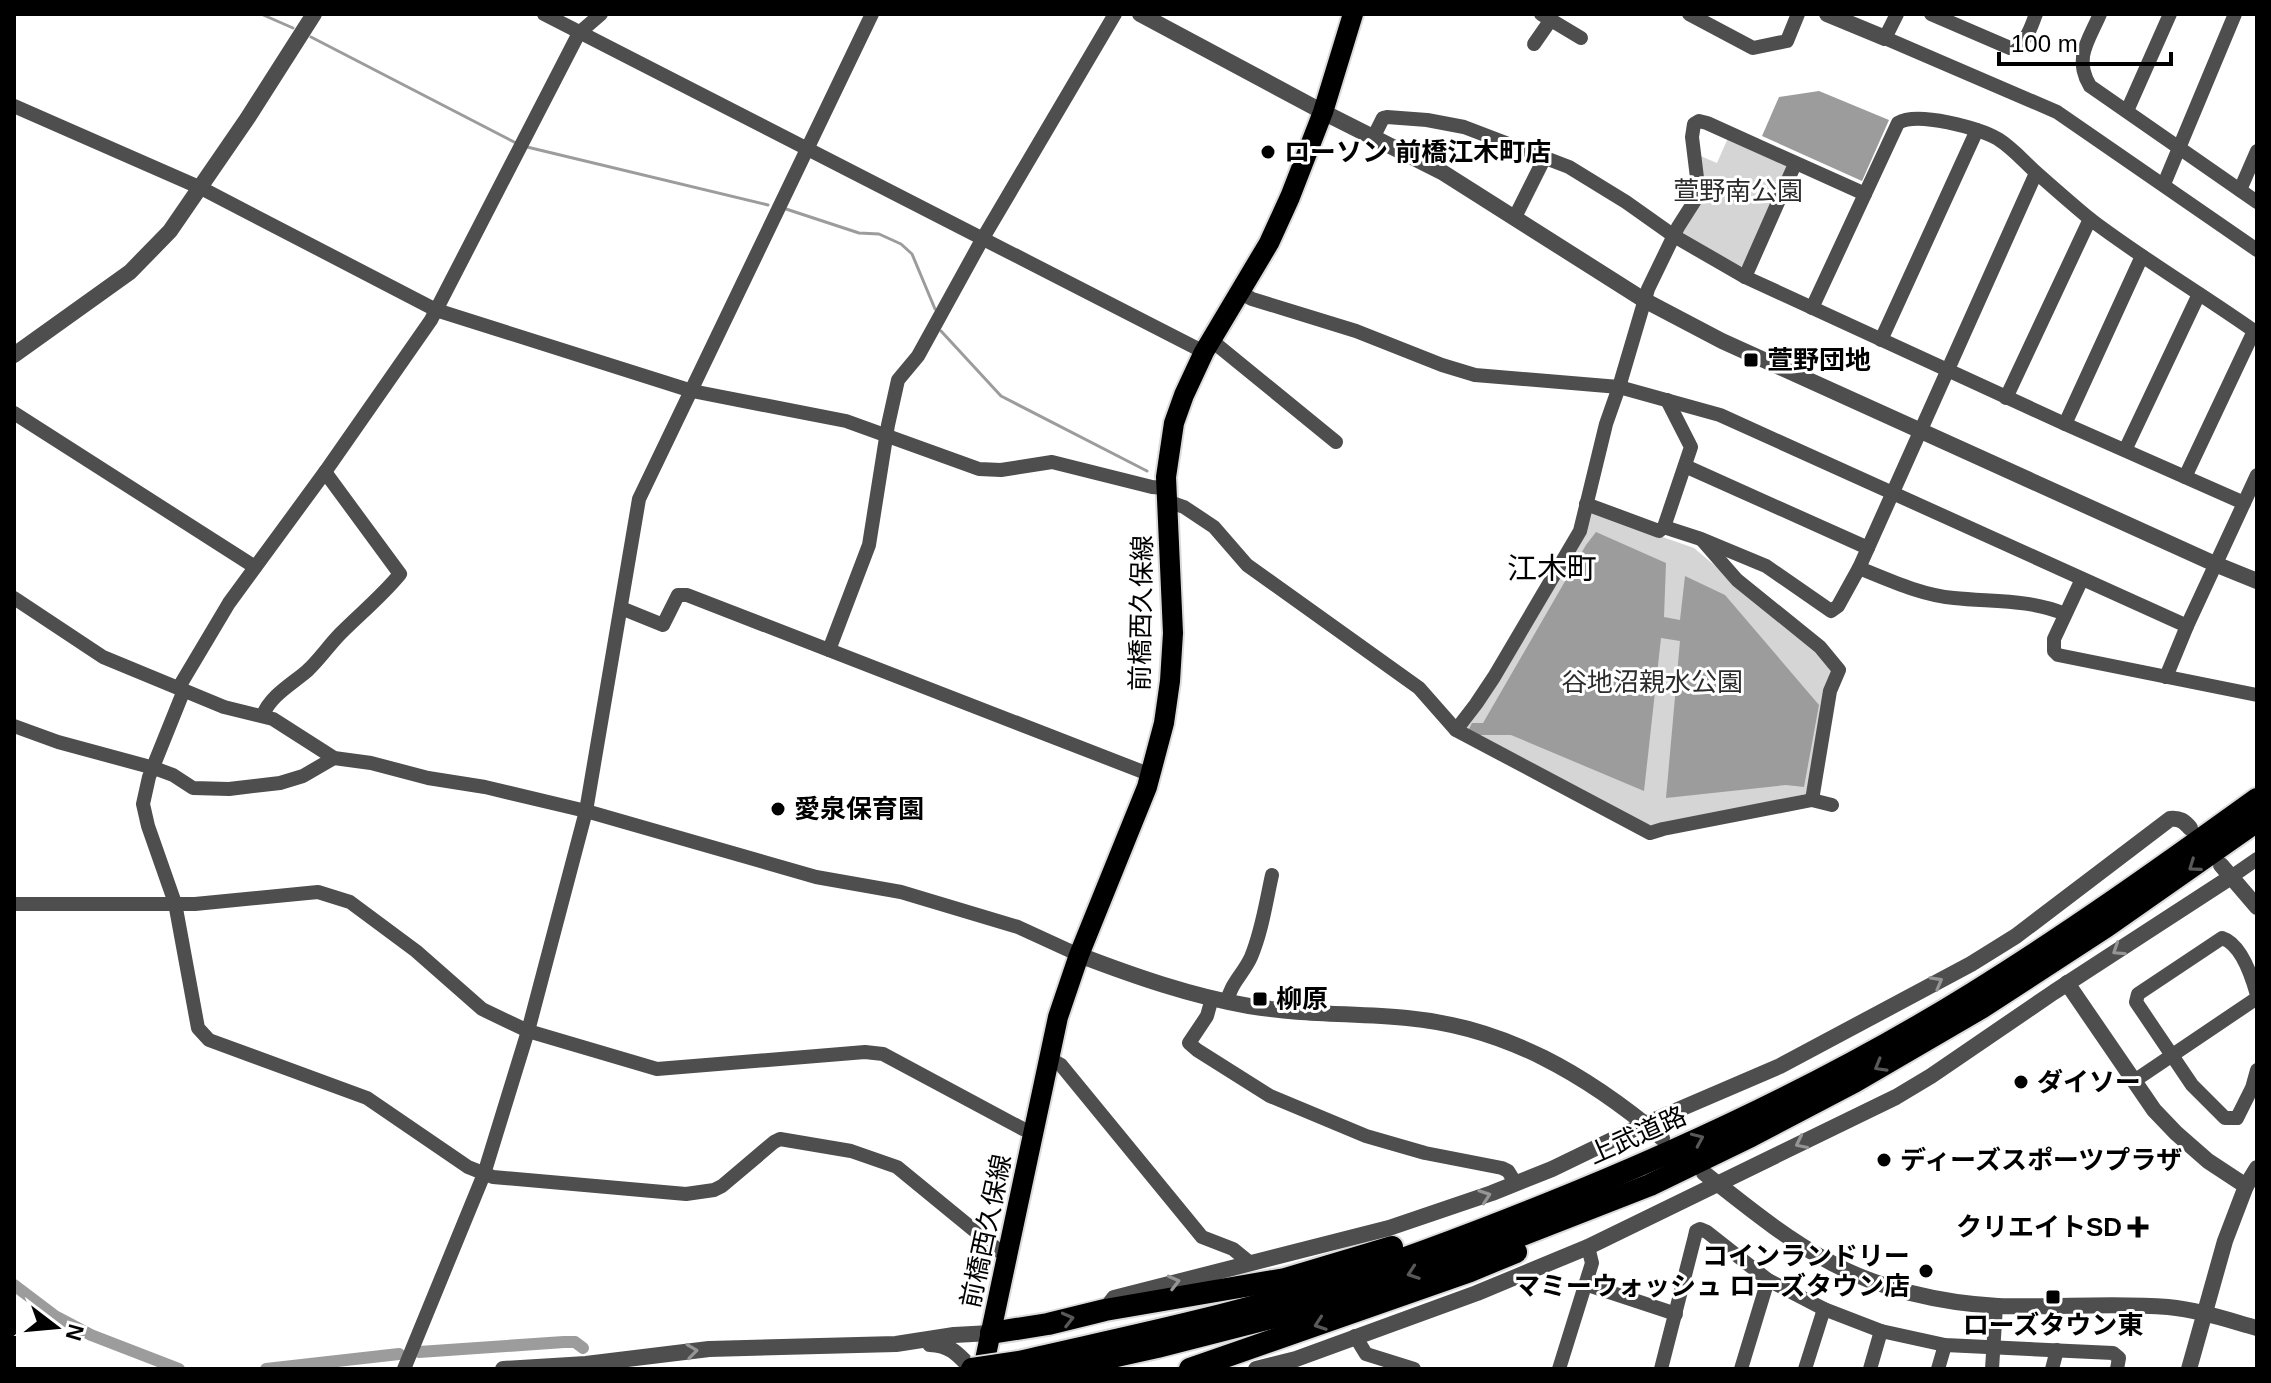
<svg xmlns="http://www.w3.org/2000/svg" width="2271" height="1383" font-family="Helvetica,'Noto Sans JP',sans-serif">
	<rect width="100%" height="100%" fill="#fff"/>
	<!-- green -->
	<g fill="#d5d5d5">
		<polygon points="1728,138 1784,162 1788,170 1746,264 1737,269 1683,237 1680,231 1703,197 1698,155 1717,163"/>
		<polygon points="1591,512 1694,548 1817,652 1832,672 1806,794 1656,826 1639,823 1464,730"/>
	</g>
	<!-- water -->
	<g fill="#9c9c9c">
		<polygon points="1819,91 1889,120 1862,181 1762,136 1779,97"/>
		<polygon points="1596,532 1666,563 1664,617 1680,620 1685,576 1725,595 1819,705 1804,787 1786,785 1666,798 1680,641 1661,638 1644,791 1511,735 1476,735 1468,731 1472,723 1483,723 1586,545"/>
	</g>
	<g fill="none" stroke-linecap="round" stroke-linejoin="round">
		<!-- stream -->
		<g stroke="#9c9c9c" stroke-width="3">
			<polyline points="261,14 293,28"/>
			<polyline points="311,37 516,143"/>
			<polyline points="527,147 768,205"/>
			<polyline points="786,209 859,233 879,234 901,244 912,254 935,309"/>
			<polyline points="941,331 1001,396 1147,471"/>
		</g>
		<!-- canal -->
		<g stroke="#9c9c9c" stroke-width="12">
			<polyline points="14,1285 55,1316 91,1335 179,1369"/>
			<polyline points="419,1352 564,1342 575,1342 583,1348"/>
			<polyline points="266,1369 399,1354"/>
		</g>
		<!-- primary casing -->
		<g stroke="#dbdbdb" stroke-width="24">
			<polyline id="primary" points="983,1369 1058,1017 1079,955 1147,787 1164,723 1170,681 1173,633 1166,477 1174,423 1184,395 1204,352 1269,243 1290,197 1323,112 1353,14"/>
		</g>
		<!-- trunk casing -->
		<g stroke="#dbdbdb" stroke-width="26">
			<g id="trunk">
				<polyline points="991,1333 1048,1324 1105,1310 1285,1279 1392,1247"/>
				<path d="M1019,1362C1118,1339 1217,1319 1314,1289C1393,1264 1470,1235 1547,1204C1694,1145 1838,1077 1973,993C2070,933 2164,866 2257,799"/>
				<polyline points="1058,1369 1157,1347 1310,1308 1504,1242 1650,1185 1751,1136 1854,1082 1981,1008 2107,926 2257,821"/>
				<polyline points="1190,1369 1470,1271 1516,1252"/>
			</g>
		</g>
		<!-- minor -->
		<g stroke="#4e4e4e" stroke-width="14">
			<polyline points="544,14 1204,352"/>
			<polyline points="1541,14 1581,38"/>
			<polyline points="1689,14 1753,48 1787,41 1798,14"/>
			<polyline points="1897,14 1885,38 2057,112 2257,250"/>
			<path d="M1931,14L2010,48C2027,44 2030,29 2036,14"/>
			<path d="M2100,14C2089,40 2073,58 2090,86L2257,202"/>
			<polyline points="1534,44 1550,21"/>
			<polyline points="14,106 201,188 436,310 692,391 846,421 979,469 1001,470 1052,462 1152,487 1166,488"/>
			<polyline points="2127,111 2170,14"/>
			<polyline points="1374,136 1383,118 1387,117 1427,120 1464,127 1569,167 1626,202 1674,236 1745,277 2065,424 2244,503"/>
			<polyline points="2164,184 2235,14"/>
			<polyline points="2240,190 2257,151"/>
			<polyline points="1515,217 1545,157"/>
			<polyline points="1745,277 1795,164"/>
			<polyline points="1241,293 1252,299 1356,331 1442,365 1475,375 1619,387 1720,415 2187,626"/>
			<path d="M1812,308L1898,123C1917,111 1979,128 1998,139C2014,149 2025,163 2039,175C2056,190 2073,205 2090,219C2144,260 2202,294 2257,333"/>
			<polyline points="1211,340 1336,442"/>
			<polyline points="1881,340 1977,130"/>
			<polyline points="2006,398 2090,219"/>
			<polyline points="14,413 255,567"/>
			<polyline points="2065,424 2142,256"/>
			<polyline points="2127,446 2199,294"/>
			<polyline points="1685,466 1868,548"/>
			<polyline points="2185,477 2254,331"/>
			<polyline points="1167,501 1184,507 1214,527 1247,565 1419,688 1456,730 1650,833 1663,829 1812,800 1832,805"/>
			<polyline points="1586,504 1659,531 1664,527 1701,539 1766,566 1831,611 1838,606 1859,568 2036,173"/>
			<polyline points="1664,527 1691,447 1667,400"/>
			<polyline points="1702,540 1737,580 1820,647 1839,670 1830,691 1812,800"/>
			<path d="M1859,568C1889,580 1921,595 1954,598C1992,602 2029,599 2065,614"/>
			<polyline points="2082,579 2054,639 2054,651 2058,655 2257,695"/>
			<polyline points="14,598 103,657 224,707 273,719 334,758 371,763 428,778 485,787 586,811 816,877 901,892 1018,927 1079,955"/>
			<polyline points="621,608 663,625 678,595 687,595 1151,775"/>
			<polyline points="829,650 869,545 888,425 898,380 918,356 983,238 1115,14"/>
			<polyline points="2166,677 2187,626 2257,475"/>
			<polyline points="179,687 229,603 325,472 431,320 579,33 601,14"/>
			<polyline points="184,690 149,777 143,804 148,826 175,903 198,1028 209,1040 367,1098 468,1167 493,1177 686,1194 714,1190 722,1186 774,1142 780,1139 851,1151 897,1167 1008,1258"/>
			<path d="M263,715C270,696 292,684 307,671C320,659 329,645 341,633C361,613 382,596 400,574L325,472"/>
			<polyline points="14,726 58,742 154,768 173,775 193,788 229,789 280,783 303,776 334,758"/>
			<polyline points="1456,730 1476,704 1494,677 1580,531 1606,424 1619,387 1648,289 1678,227 1699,194 1692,137 1694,124 1699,121 1707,123 1865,194"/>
			<polyline points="2231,877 2257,859"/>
			<polyline points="14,904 195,904 318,892 350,902 416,951 482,1009 528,1031 657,1069 865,1052 883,1054 1023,1129 1033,1132"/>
			<path d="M2257,995C2252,977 2241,944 2222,938L2138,994L2136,1002L2192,1085L2225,1118H2237L2252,1088L2257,1070"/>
			<polyline points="1212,998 1207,1016 1189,1043 1197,1050 1270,1096 1366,1136 1425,1153 1502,1168 1508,1171 1516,1184"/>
			<path d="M1227,1002C1230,984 1244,973 1251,957C1262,931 1266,902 1272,875"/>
			<polyline points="1048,1058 1061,1065 1202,1237 1233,1249 1249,1262"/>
			<polyline points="2134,1081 2257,998"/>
			<polyline points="1585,1284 1676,1314"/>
			<polyline points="1355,1336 1366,1354 1414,1369"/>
			<polyline points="404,1369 484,1174 528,1031 586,811 639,499 872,14"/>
			<polyline points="1559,1369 1592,1263 1588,1247"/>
			<polyline points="1661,1369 1695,1236 1696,1231 1700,1229 1707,1232 1768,1280 1824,1309 1881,1331 1945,1345 2113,1353 2119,1358 2117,1369"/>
			<polyline points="1741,1369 1768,1280"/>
			<polyline points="1805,1369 1824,1309"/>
			<polyline points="1870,1369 1881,1331"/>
			<polyline points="1938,1369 1945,1345"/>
			<polyline points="1992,1369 1996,1306"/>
			<polyline points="2052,1369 2057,1350"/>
		</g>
		<!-- tertiary -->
		<g stroke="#4e4e4e" stroke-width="16">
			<polyline points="1140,14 1323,112 1442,172 1644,300 1722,341 2215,564 2257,581"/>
			<polyline points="1827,14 1885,38"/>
			<polyline points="14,355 130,272 170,231 247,119 314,14"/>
			<polyline points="2221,865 2257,907"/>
			<path d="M1079,955C1134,976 1191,996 1249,1006C1301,1015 1354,1013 1407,1018C1506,1027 1587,1075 1662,1138"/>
			<polyline points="2067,983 2154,1110 2176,1133 2208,1161 2246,1186 2225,1241 2189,1369"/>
			<path d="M1704,1173C1744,1204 1783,1237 1828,1261C1878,1289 1941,1303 1998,1306C2055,1308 2112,1302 2168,1307C2199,1310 2228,1320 2257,1328"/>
			<polyline points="2246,1186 2257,1168"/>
			<path d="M1105,1310L1114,1298L1389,1228L1492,1193L1552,1169L1645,1124L1780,1066L1971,964L2016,936L2170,819C2180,818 2184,821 2190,828"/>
			<path d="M930,1344C951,1345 958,1354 972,1369"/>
			<polyline points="503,1369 586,1364 709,1349 896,1344 954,1335 991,1333"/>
			<polyline points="1256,1369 1296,1359 1477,1293 1588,1247 1896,1097 1931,1076 2054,992 2231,877"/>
		</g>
		<!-- primary -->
		<use href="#primary" stroke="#000" stroke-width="20"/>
		<!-- trunk -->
		<use href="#trunk" stroke="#000" stroke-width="22"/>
		<!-- trunk-bridge casing -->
		<g stroke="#dbdbdb" stroke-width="26" stroke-linecap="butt">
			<polyline id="trunk-bridge" points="972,1369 1019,1362"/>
		</g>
		<!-- trunk-bridge -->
		<use href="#trunk-bridge" stroke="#000" stroke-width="22"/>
	</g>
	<!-- one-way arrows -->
	<defs><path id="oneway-chevron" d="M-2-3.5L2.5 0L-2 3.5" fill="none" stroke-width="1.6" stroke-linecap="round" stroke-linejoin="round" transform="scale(2)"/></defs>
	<g stroke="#595959">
		<use href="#oneway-chevron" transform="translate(2194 866) rotate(145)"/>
		<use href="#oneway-chevron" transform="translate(1880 1066) rotate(150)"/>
		<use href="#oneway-chevron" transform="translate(1698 1139) rotate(-24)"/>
		<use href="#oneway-chevron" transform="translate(1413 1273) rotate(161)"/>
		<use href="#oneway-chevron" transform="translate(1068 1319) rotate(-14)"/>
		<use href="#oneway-chevron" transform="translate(1320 1324) rotate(161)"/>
	</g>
	<g stroke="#959595">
		<use href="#oneway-chevron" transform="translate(2118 950) rotate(147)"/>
		<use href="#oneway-chevron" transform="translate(1937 982) rotate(-29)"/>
		<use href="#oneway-chevron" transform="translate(1801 1143) rotate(154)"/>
		<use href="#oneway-chevron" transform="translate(1485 1196) rotate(-19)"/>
		<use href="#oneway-chevron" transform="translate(1174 1282) rotate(-14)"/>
		<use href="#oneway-chevron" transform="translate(692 1351) rotate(-8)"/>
	</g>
	<!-- markers -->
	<g fill="#000" stroke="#fff" stroke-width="3">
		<circle cx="1268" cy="152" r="8"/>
		<rect x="1743" y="352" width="16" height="16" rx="4"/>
		<circle cx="778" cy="809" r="8"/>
		<rect x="1252" y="991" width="16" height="16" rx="4"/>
		<circle cx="2021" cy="1082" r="8"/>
		<circle cx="1884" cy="1160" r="8"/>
		<path d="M2134 1215h8v8h8v8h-8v8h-8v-8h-8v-8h8z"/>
		<circle cx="1926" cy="1271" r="8"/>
		<rect x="2045" y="1289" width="16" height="16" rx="4"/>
	</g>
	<g text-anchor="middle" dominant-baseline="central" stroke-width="6" stroke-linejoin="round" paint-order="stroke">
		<!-- poi labels -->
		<g font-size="26" font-weight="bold" fill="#000" stroke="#fff" text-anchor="start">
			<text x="1284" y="152">ローソン 前橋江木町店</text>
			<text x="1767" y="360">萱野団地</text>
			<text x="794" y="809">愛泉保育園</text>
			<text x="1276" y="999">柳原</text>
			<text x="2037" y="1082">ダイソー</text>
			<text x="1900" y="1160">ディーズスポーツプラザ</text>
			<text x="2122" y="1227" text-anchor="end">クリエイトSD</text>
			<text x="1910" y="1256" text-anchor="end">コインランドリー<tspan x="1910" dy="30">マミーウォッシュ ローズタウン店</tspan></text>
			<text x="2053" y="1325" text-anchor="middle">ローズタウン東</text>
		</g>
		<!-- park labels -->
		<g font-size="26" fill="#2c2c2c" stroke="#fff">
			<text x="1738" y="191">萱野南公園</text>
			<text x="1652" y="682">谷地沼親水公園</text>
		</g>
		<!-- street labels -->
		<g font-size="26" fill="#000" stroke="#fff">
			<text transform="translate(1141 613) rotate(-89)">前橋西久保線</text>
			<text transform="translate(1637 1135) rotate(-24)">上武道路</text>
			<text transform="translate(986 1231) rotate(-78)">前橋西久保線</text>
		</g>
		<!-- quarter labels -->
		<g font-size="30" fill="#000" stroke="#fff">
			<text x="1552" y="568">江木町</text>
		</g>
	</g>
	<!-- border -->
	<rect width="2271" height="1383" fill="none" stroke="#000000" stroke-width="32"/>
	<!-- north arrow -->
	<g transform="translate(56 1327) rotate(106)" stroke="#ffffff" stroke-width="6" paint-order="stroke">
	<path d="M0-6L14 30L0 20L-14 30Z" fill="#000000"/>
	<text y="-12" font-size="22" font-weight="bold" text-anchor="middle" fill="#000000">N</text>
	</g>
	<!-- scale -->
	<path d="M1999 52v12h172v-12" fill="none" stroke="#000000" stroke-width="4"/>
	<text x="2011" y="52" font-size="24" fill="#000000" stroke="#ffffff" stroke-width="6" paint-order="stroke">100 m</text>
</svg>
